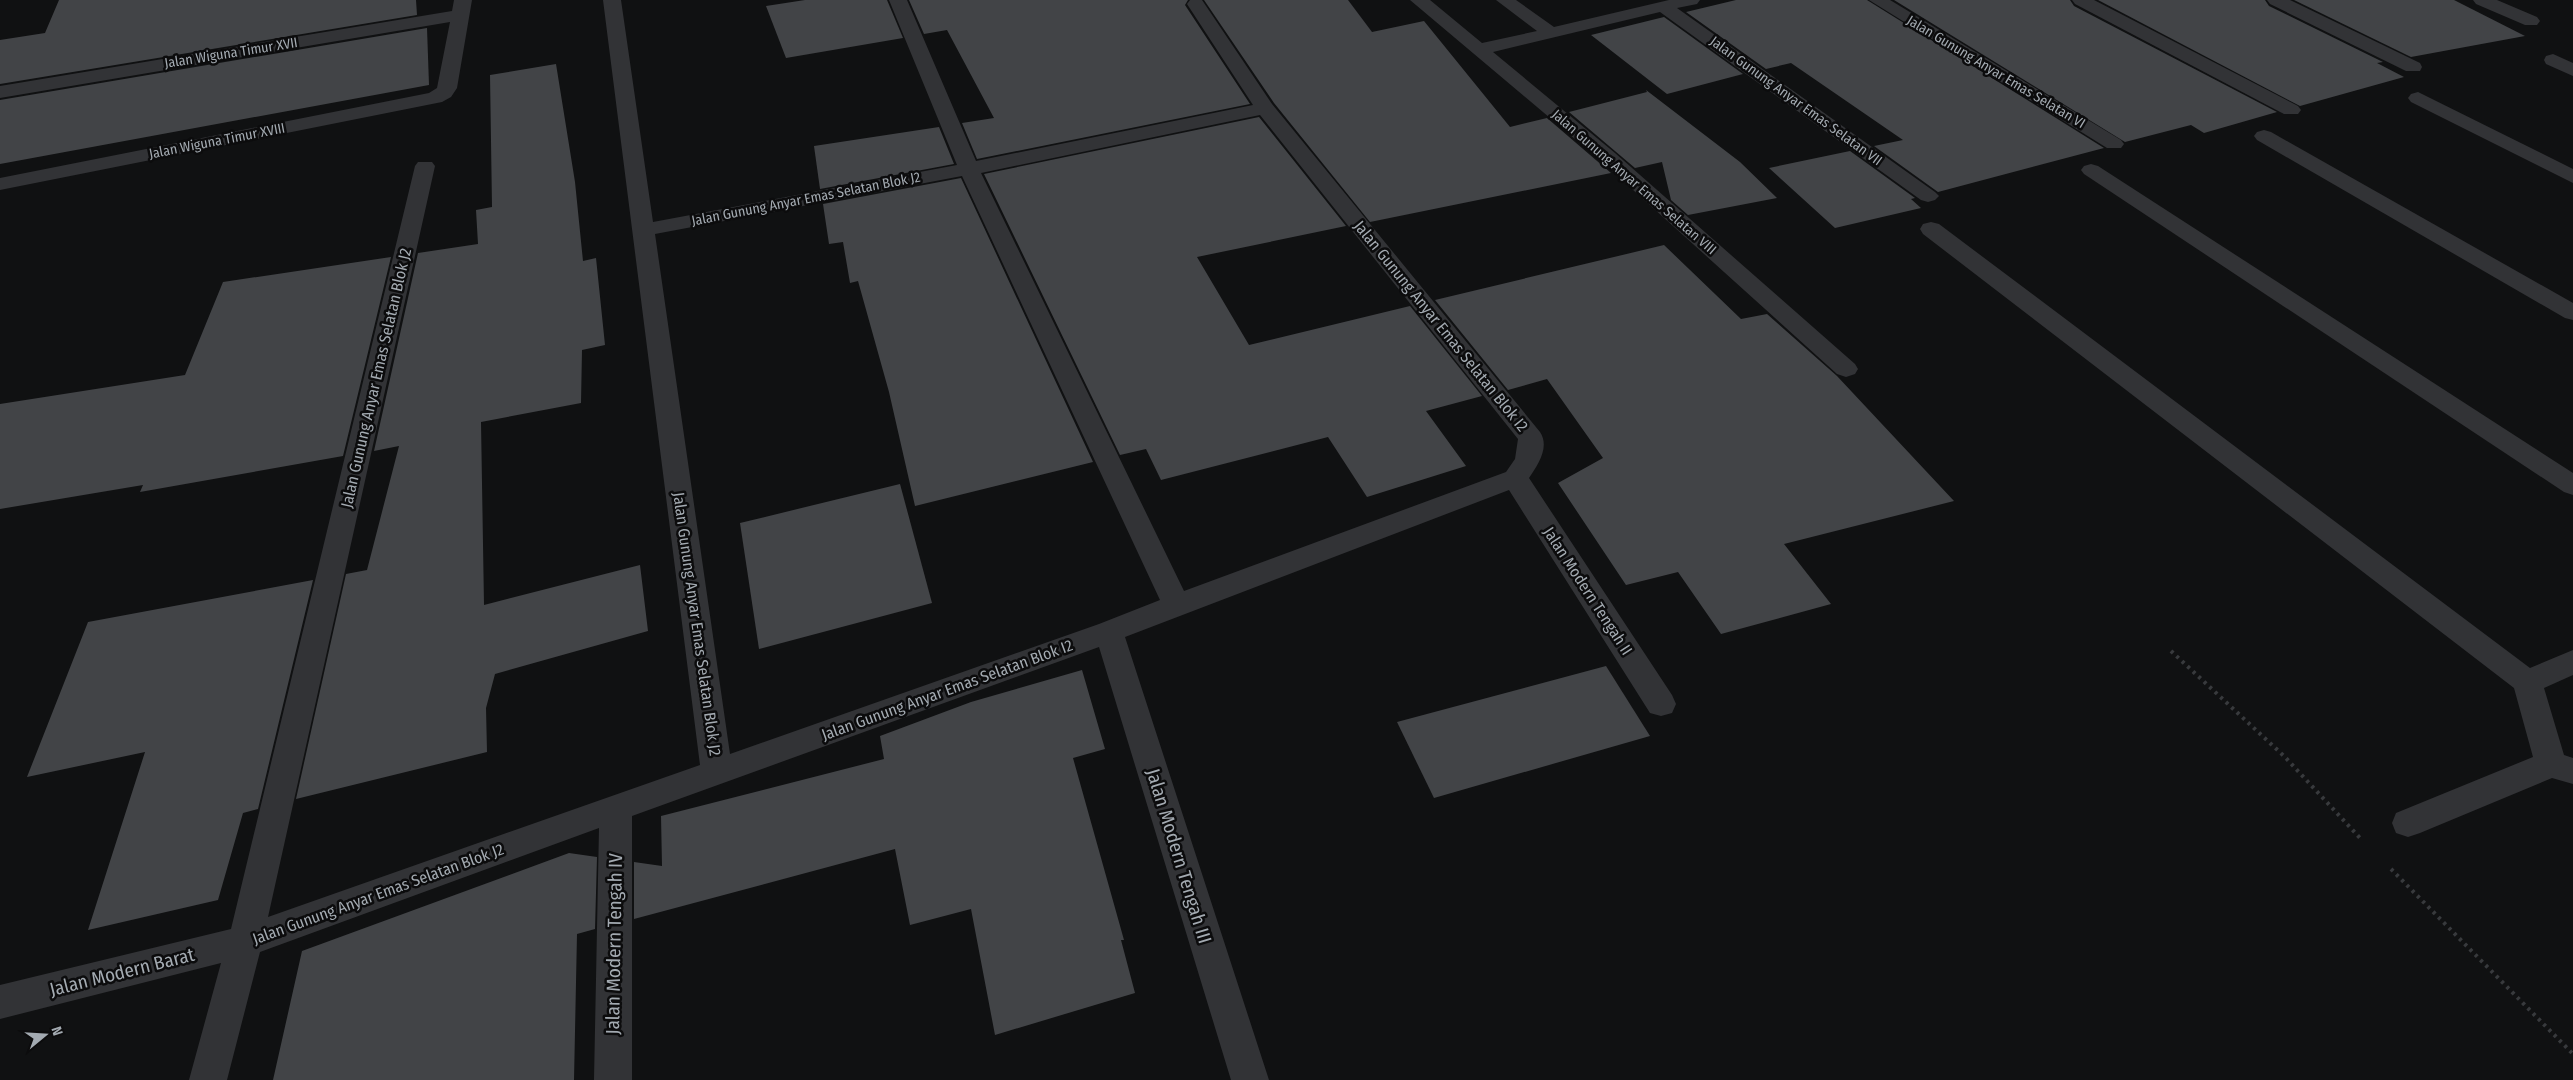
<svg xmlns="http://www.w3.org/2000/svg" width="2573" height="1080" font-family="'Fira Sans Condensed',sans-serif">
	<rect width="100%" height="100%" fill="#101112"/>
	<!-- building -->
	<g fill="#424447">
		<polygon points="59,0 416,0 417,15 0,84 0,40 45,33"/>
		<polygon points="805,0 887,0 903,38 786,58 766,6"/>
		<polygon points="909,0 1188,0 1185,5 1250,104 977,159 962,123 994,118 947,30 924,34"/>
		<polygon points="1204,0 1348,0 1372,32 1424,21 1510,127 1547,118 1611,173 1370,222 1274,103"/>
		<polygon points="1736,0 1867,0 2104,148 1938,192 1874,146 1903,140 1791,63 1766,69 1686,12"/>
		<polygon points="1894,0 2070,0 2074,6 2277,112 2204,133 2191,125 2125,142"/>
		<polygon points="2098,0 2265,0 2269,6 2383,62 2377,63 2404,77 2300,106"/>
		<polygon points="2294,0 2454,0 2525,36 2411,57"/>
		<polygon points="1664,17 1743,74 1667,94 1591,35"/>
		<polygon points="427,28 429,85 0,164 0,100"/>
		<polygon points="556,64 575,182 583,261 596,258 605,345 582,350 581,403 481,422 484,605 640,565 648,631 495,674 486,708 487,752 296,799 346,574 367,570 399,446 374,451 418,253 478,244 476,210 492,207 490,75"/>
		<polygon points="1646,90 1740,162 1777,198 1688,215 1671,200 1662,162 1635,168 1569,112 1647,92"/>
		<polygon points="1259,117 1346,226 1197,257 1249,345 1410,306 1482,396 1426,411 1466,466 1367,497 1328,437 1161,480 1146,449 1120,455 984,174"/>
		<polygon points="939,127 954,164 820,189 814,146"/>
		<polygon points="1850,151 1915,198 1911,199 1921,208 1835,228 1769,168"/>
		<polygon points="961,178 1093,462 915,506 889,392 858,281 850,283 843,242 829,244 823,204"/>
		<polygon points="1664,245 1741,319 1767,314 1837,376 1954,501 1784,544 1831,604 1721,634 1678,572 1626,585 1558,483 1603,458 1547,379 1508,390 1435,300"/>
		<polygon points="391,257 343,456 140,492 143,485 0,509 0,404 185,375 223,282"/>
		<polygon points="900,484 932,603 759,649 740,523"/>
		<polygon points="313,580 258,809 243,813 218,900 88,930 145,752 27,777 88,622"/>
		<polygon points="1606,666 1650,736 1434,798 1397,722"/>
		<polygon points="1082,670 1105,749 1073,758 1124,940 1121,940 1135,993 995,1035 971,909 910,925 895,849 634,919 634,862 662,866 661,816 884,759 880,736 971,702"/>
		<polygon points="569,853 597,857 595,929 577,934 574,1080 273,1080 302,951"/>
	</g>
	<g fill="none" stroke-linecap="round" stroke-linejoin="round">
		<!-- path -->
		<g stroke="#383a3d" stroke-width="4" stroke-dasharray="3 4.5" stroke-linecap="butt">
			<polyline points="2171,651 2285,757 2360,838"/>
			<polyline points="2391,869 2573,1054"/>
		</g>
		<!-- minor -->
		<g fill="#323336" fill-rule="evenodd">
			<polygon points="454,0 472,0 457,88 451,97 442,102 0,190 0,178 429,93 437,88 450,22 0,98 0,86 452,11"/>
			<path d="M603,0H621L653,222L957,165L889,0H907L976,161L1253,105L1187,4L1190,0H1202L1272,104L1540,432C1550,447 1538,465 1529,478L1672,695L1676,704L1672,713L1661,716L1650,713L1509,490L1125,637L1269,1080H1231L1099,647L632,816V1080H594L599,828L260,952L227,1080H189L221,963L0,1019V985L231,929L415,166L418,162H432L435,166L268,917L700,765ZM1260,115L1518,439L1515,459L1506,472L1184,591L981,173ZM962,176L1160,600L1099,624L730,754L655,234Z"/>
			<polygon points="1410,0 1430,0 1482,43 1537,31 1496,0 1516,0 1554,27 1669,0 1700,0 1697,4 1677,8 1935,192 1939,196 1935,200 1928,202 1921,200 1660,12 1493,52 1615,153 1855,364 1858,369 1855,374 1846,377 1837,374 1601,161"/>
			<polygon points="1869,0 1890,0 2121,140 2124,144 2121,148 2107,148"/>
			<polygon points="2072,0 2094,0 2298,106 2301,110 2298,114 2284,114 2075,4"/>
			<polygon points="2267,0 2290,0 2420,63 2422,67 2420,71 2406,71 2270,4"/>
			<polygon points="2473,0 2497,0 2537,17 2540,21 2537,25 2525,25 2476,4"/>
			<polygon points="2553,54 2573,63 2573,76 2546,64 2544,60 2546,56"/>
			<polygon points="2418,92 2573,169 2573,183 2411,102 2408,98 2411,94"/>
			<polygon points="2264,130 2271,132 2573,303 2573,320 2565,318 2257,140 2254,136 2257,132"/>
			<polygon points="2091,164 2098,166 2573,473 2573,495 2564,492 2084,174 2081,170 2084,166"/>
			<polygon points="1931,222 1939,224 2530,668 2573,650 2573,675 2544,688 2564,755 2573,758 2573,784 2552,778 2420,833 2408,837 2396,833 2392,823 2396,813 2533,757 2514,688 1923,234 1920,229 1923,224"/>
		</g>
	</g>
	<g text-anchor="middle" dominant-baseline="central" stroke-width="5" stroke-linejoin="round" paint-order="stroke">
		<!-- far-street labels -->
		<g font-size="14" fill="#a3aab1" stroke="#0c0c0d">
			<text transform="translate(231 53) rotate(-9)">Jalan Wiguna Timur XVII</text>
			<text transform="translate(1996 72) rotate(31)">Jalan Gunung Anyar Emas Selatan VI</text>
			<text transform="translate(1796 101) rotate(36)">Jalan Gunung Anyar Emas Selatan VII</text>
			<text transform="translate(217 141) rotate(-11)">Jalan Wiguna Timur XVIII</text>
			<text transform="translate(1634 182) rotate(41)">Jalan Gunung Anyar Emas Selatan VIII</text>
			<text transform="translate(806 199) rotate(-11)">Jalan Gunung Anyar Emas Selatan Blok J2</text>
		</g>
		<!-- street labels -->
		<g font-size="16" fill="#a3aab1" stroke="#0c0c0d">
			<text transform="translate(1441 326) rotate(51)">Jalan Gunung Anyar Emas Selatan Blok I2</text>
			<text transform="translate(376 378) rotate(-77)">Jalan Gunung Anyar Emas Selatan Blok J2</text>
			<text transform="translate(1588 591) rotate(57)">Jalan Modern Tengah II</text>
			<text transform="translate(697 624) rotate(82)">Jalan Gunung Anyar Emas Selatan Blok J2</text>
			<text transform="translate(947 690) rotate(-20)">Jalan Gunung Anyar Emas Selatan Blok I2</text>
			<text transform="translate(378 894) rotate(-20)">Jalan Gunung Anyar Emas Selatan Blok J2</text>
		</g>
		<!-- near-street labels -->
		<g font-size="19" fill="#a3aab1" stroke="#0c0c0d">
			<text transform="translate(1179 856) rotate(73)">Jalan Modern Tengah III</text>
			<text transform="translate(614 944) rotate(-89)">Jalan Modern Tengah IV</text>
			<text transform="translate(122 972) rotate(-14)">Jalan Modern Barat</text>
		</g>
	</g>
	<!-- north arrow -->
	<g transform="translate(45 1035) rotate(72)" stroke="#0c0c0d" stroke-width="4" paint-order="stroke">
	<path d="M0-4L9 19L0 12L-9 19Z" fill="#a3aab1"/>
	<text y="-8" font-size="14" font-weight="bold" text-anchor="middle" fill="#a3aab1">N</text>
	</g>
</svg>
